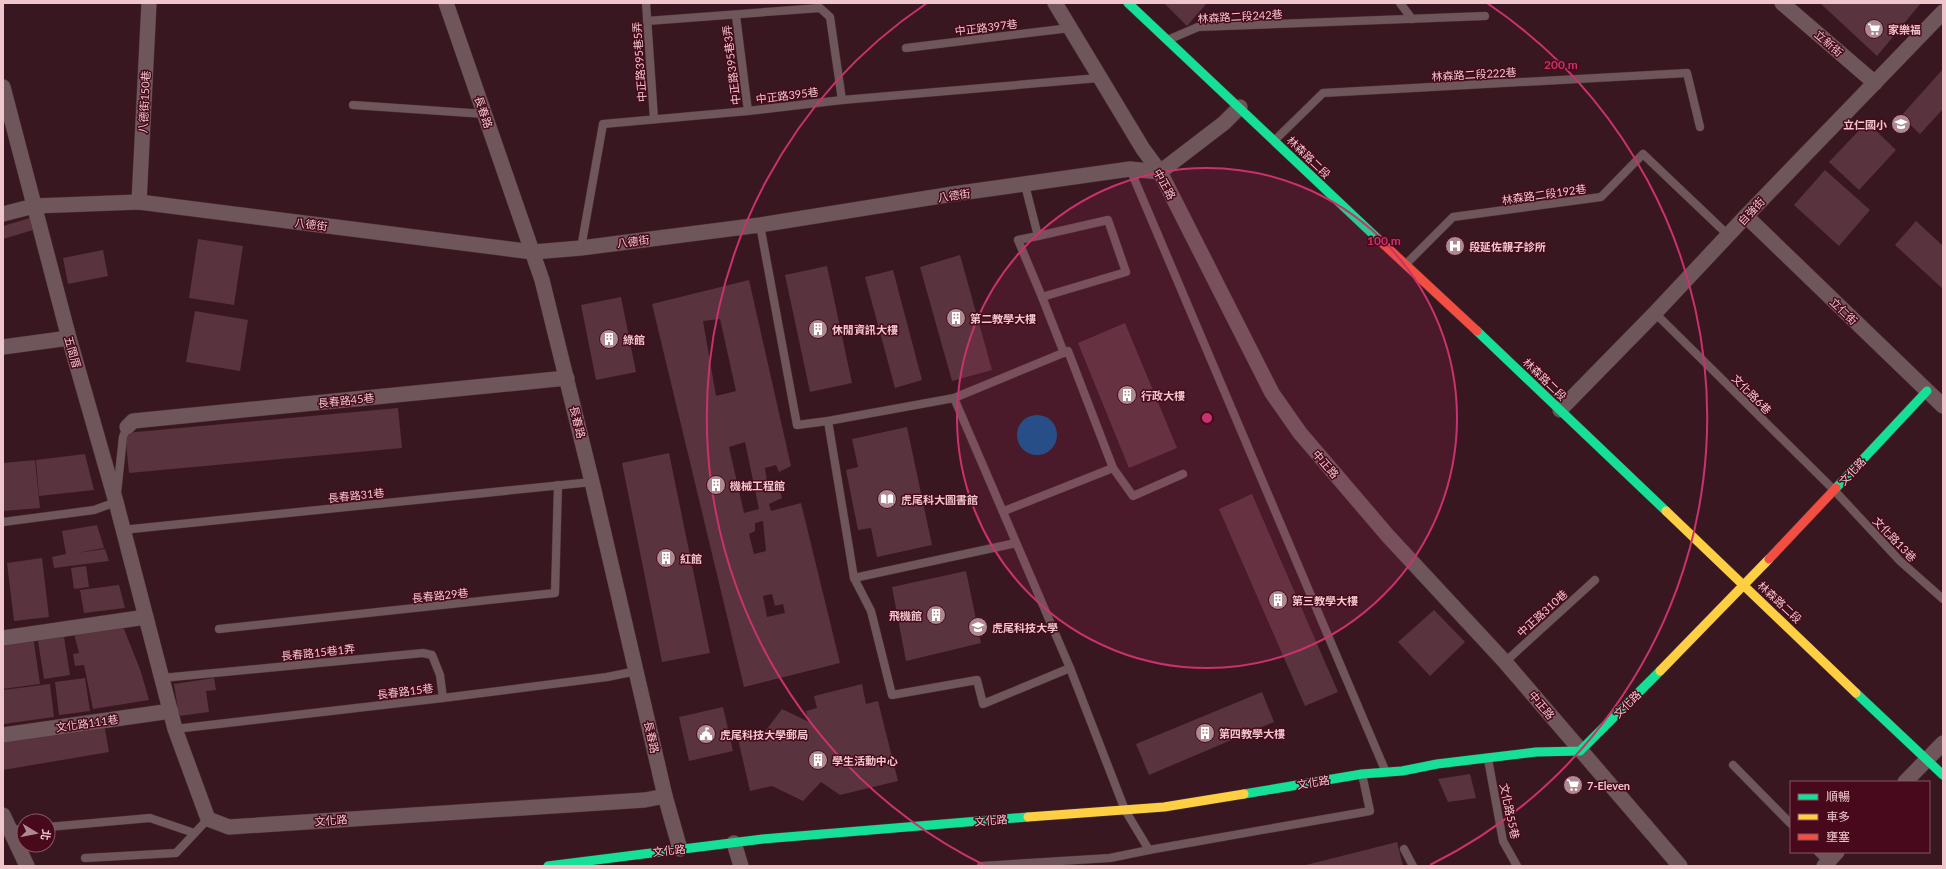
<svg xmlns="http://www.w3.org/2000/svg" width="1946" height="869" font-family="Lato,'Noto Sans TC',sans-serif">
	<rect width="100%" height="100%" fill="#391721"/>
	<!-- water -->
	<circle fill="#13538b" cx="1037" cy="435" r="20"/>
	<!-- building -->
	<g fill="#59333d" fill-rule="evenodd">
		<polygon points="1164,3 1207,3 1187,26"/>
		<polygon points="1820,3 1921,3 1877,56"/>
		<polygon points="1943,69 1943,109 1920,134 1901,116"/>
		<polygon points="1867,122 1896,150 1859,190 1829,162"/>
		<polygon points="1825,170 1870,210 1839,246 1794,205"/>
		<polygon points="30,218 33,230 3,239 3,226"/>
		<polygon points="1916,221 1943,246 1943,289 1895,245"/>
		<polygon points="198,239 243,246 234,305 189,298"/>
		<polygon points="103,250 108,276 68,284 63,258"/>
		<polygon points="960,255 992,370 952,381 920,267"/>
		<polygon points="827,266 852,383 810,392 785,275"/>
		<polygon points="893,270 922,380 895,388 865,277"/>
		<path d="M749,280L791,466L779,472L776,465L765,468L767,481H772L773,489L779,488L782,498L769,504L771,511L801,503L840,663L744,687L652,304ZM720,319L736,391L716,396L703,321ZM745,442L759,509L744,513L729,447ZM763,521L766,551L754,554L749,534L755,531V523ZM772,594L775,606L783,604L785,613L767,617L763,596Z"/>
		<polygon points="621,297 636,372 596,380 581,305"/>
		<polygon points="195,311 248,320 240,371 186,362"/>
		<polygon points="1125,323 1177,448 1129,468 1078,343"/>
		<polygon points="398,408 402,448 129,473 125,433"/>
		<polygon points="907,427 932,545 877,557 871,528 858,530 846,470 858,467 852,439"/>
		<polygon points="669,453 710,653 662,662 622,463"/>
		<polygon points="85,454 94,490 39,496 36,460"/>
		<polygon points="35,460 40,508 3,511 3,463"/>
		<polygon points="1252,494 1338,692 1305,706 1219,509"/>
		<polygon points="97,525 104,548 77,553 105,549 109,561 54,568 52,557 66,554 62,531"/>
		<polygon points="42,558 49,617 14,621 7,563"/>
		<polygon points="86,566 89,587 74,589 71,568"/>
		<polygon points="966,571 981,643 906,661 892,587"/>
		<polygon points="119,585 125,608 84,613 80,590"/>
		<polygon points="1434,610 1465,642 1430,676 1398,642"/>
		<polygon points="122,624 141,672 149,700 93,709 84,665 75,666 73,654 79,653 73,630"/>
		<polygon points="63,631 70,675 44,679 37,635"/>
		<polygon points="33,636 40,684 3,689 3,641"/>
		<polygon points="85,678 90,711 59,715 55,682"/>
		<polygon points="214,678 216,690 206,691 209,712 179,716 174,684"/>
		<polygon points="50,684 54,717 3,724 3,690"/>
		<polygon points="862,684 866,704 878,701 898,781 840,795 821,782 803,801 772,786 750,791 738,739 764,733 782,709 809,722 806,711 817,708 814,696"/>
		<polygon points="1262,692 1274,722 1149,775 1136,744"/>
		<polygon points="723,707 733,751 689,761 679,717"/>
		<polygon points="104,724 109,752 3,770 3,739 37,733 38,738 42,737 47,736 47,733"/>
		<polygon points="1470,774 1476,798 1448,802 1438,779"/>
		<polygon points="1397,842 1403,866 1306,866 1306,865"/>
	</g>
	<g fill="none" stroke-linecap="round" stroke-linejoin="round">
		<!-- lane casing -->
		<g stroke="#4b3237" stroke-width="9">
			<g id="lane">
				<polyline points="646,3 654,119"/>
				<polyline points="1400,3 1412,19"/>
				<polyline points="736,16 748,111"/>
				<polyline points="647,21 820,8 830,17 842,100"/>
				<polyline points="1170,39 1198,27 1485,16"/>
				<polyline points="906,48 1070,28"/>
				<polyline points="353,105 485,114"/>
				<polyline points="1275,140 1323,93 1687,73 1700,127"/>
				<polyline points="1130,169 1385,770"/>
				<polyline points="1025,185 1038,236 1108,220 1126,272 1042,297 1064,353"/>
				<polyline points="760,225 797,425 828,421"/>
				<polyline points="1038,236 1018,240 1042,297"/>
				<polyline points="581,248 603,124 748,111 842,100 1099,78"/>
				<polyline points="1406,264 1453,217 1601,197 1643,154 1728,235"/>
				<polyline points="1655,313 1834,490 1900,561 1943,599"/>
				<polyline points="954,398 828,421 854,578 871,611 892,695 977,680 983,704 1070,668"/>
				<polyline points="1113,468 1133,496 1183,474"/>
				<polyline points="1004,511 1113,468 1068,351 954,398 1070,668 1125,810 1149,850 1370,811 1362,774"/>
				<polyline points="3,522 94,510 116,502 123,437 127,427"/>
				<polyline points="122,530 592,482"/>
				<polyline points="854,578 1016,543"/>
				<polyline points="219,629 555,593 558,485"/>
				<polyline points="1505,662 1595,580"/>
				<polyline points="162,678 423,653 432,655 440,675 443,698"/>
				<polyline points="175,729 443,698 607,677 637,671"/>
				<polyline points="1488,759 1503,841 1517,866"/>
				<polyline points="1733,765 1791,824"/>
				<polyline points="48,827 150,818 194,833"/>
				<polyline points="10,830 24,829"/>
				<polyline points="1404,849 1413,866"/>
				<polyline points="1818,852 1828,862"/>
				<polyline points="85,858 176,853 208,819"/>
				<polyline points="981,866 1110,858 1149,850"/>
			</g>
		</g>
		<!-- street casing -->
		<g stroke="#4b3237" stroke-width="16">
			<g id="street">
				<polyline points="446,3 542,280 592,482 665,796 680,849"/>
				<polyline points="1055,3 1143,149 1160,172 1272,393 1300,433 1388,536 1505,662 1680,866"/>
				<polyline points="1782,3 1875,83"/>
				<polyline points="3,87 69,338 116,502 175,729 208,819 229,827 645,800 665,796"/>
				<polyline points="139,202 149,3"/>
				<polyline points="3,214 34,206 139,202 533,252 581,248 760,225 953,194 1130,169 1160,172 1224,123 1240,107"/>
				<polyline points="1746,216 1943,406"/>
				<polyline points="3,347 69,338"/>
				<polyline points="1560,410 1655,313 1746,216 1943,12"/>
				<polyline points="127,427 133,421 567,378"/>
				<polyline points="3,638 146,617"/>
				<polyline points="3,735 171,711"/>
				<polyline points="1905,782 1943,743"/>
				<polyline points="3,815 27,866"/>
				<polyline points="734,843 741,866"/>
				<polyline points="1824,866 1837,852"/>
			</g>
		</g>
		<!-- fast casing -->
		<g stroke="#4b3237" stroke-width="10">
			<g id="fast">
				<polyline points="1128,3 1378,239"/>
				<polyline points="1477,331 1666,511"/>
				<polyline points="1836,488 1927,391"/>
				<polyline points="1856,693 1943,775"/>
				<polyline points="1244,794 1362,774 1402,771 1437,764 1536,752 1580,751 1660,671"/>
				<polyline points="548,866 763,839 1028,817"/>
			</g>
		</g>
		<!-- slow casing -->
		<g stroke="#4b3237" stroke-width="10">
			<g id="slow">
				<polyline points="1666,511 1856,693"/>
				<polyline points="1660,671 1769,559"/>
				<polyline points="1028,817 1164,807 1244,794"/>
			</g>
		</g>
		<!-- jam casing -->
		<g stroke="#4b3237" stroke-width="10">
			<g id="jam">
				<polyline points="1378,239 1477,331"/>
				<polyline points="1769,559 1836,488"/>
			</g>
		</g>
		<!-- lane -->
		<use href="#lane" stroke="#6f565b" stroke-width="8"/>
		<!-- street -->
		<use href="#street" stroke="#6f565b" stroke-width="15"/>
		<!-- fast -->
		<use href="#fast" stroke="#16e098" stroke-width="9"/>
		<!-- slow -->
		<use href="#slow" stroke="#ffcf43" stroke-width="9"/>
		<!-- jam -->
		<use href="#jam" stroke="#f24e42" stroke-width="9"/>
	</g>
	<!-- distance rings -->
	<circle cx="1207" cy="418" r="250" fill="#c9326c" fill-opacity=".12"/>
	<g fill="none" stroke="#c9326c" stroke-width="2">
		<circle cx="1207" cy="418" r="250"/>
		<path d="M984 865A500 500 0 0 1 927 3M1487 3A500 500 0 0 1 1430 865"/>
	</g>
	<!-- icons -->
	<defs>
		<g id="supermarket-disc" transform="scale(1)"><circle r="9.5" fill="#af8990" stroke="#47091b"/><path d="M-6-5.5h2.5l.6 2H6L4.5 2H-2.5L-4.4-4H-6ZM-1.5 3.2a1.3 1.3 0 1 0 .1 0ZM3 3.2a1.3 1.3 0 1 0 .1 0Z" fill="#fff"/></g>
		<g id="school-disc" transform="scale(1)"><circle r="9.5" fill="#af8990" stroke="#47091b"/><path d="M0-5L7-2L0 1L-7-2ZM-4 1L0 2.5L4 1V4Q0 6-4 4Z" fill="#fff"/></g>
		<g id="hospital-disc" transform="scale(1)"><circle r="9.5" fill="#af8990" stroke="#47091b"/><path d="M-5-5h3v3.5h4V-5h3V5h-3V1.5h-4V5h-3Z" fill="#fff"/></g>
		<g id="building-disc" transform="scale(1)"><circle r="9.5" fill="#af8990" stroke="#47091b"/><path d="M-4-6H4V6H1V3H-1V6H-4ZM-2.5-4.3h1.7v1.8h-1.7ZM.8-4.3h1.7v1.8H.8ZM-2.5-1h1.7V.8h-1.7ZM.8-1h1.7V.8H.8Z" fill="#fff"/></g>
		<g id="library-disc" transform="scale(1)"><circle r="9.5" fill="#af8990" stroke="#47091b"/><path d="M-6-4Q-3-5.5-.7-3.5V5Q-3 3-6 4ZM6-4Q3-5.5 .7-3.5V5Q3 3 6 4Z" fill="#fff"/></g>
		<g id="university-disc" transform="scale(1)"><circle r="9.5" fill="#af8990" stroke="#47091b"/><path d="M0-5L7-2L0 1L-7-2ZM-4 1L0 2.5L4 1V4Q0 6-4 4Z" fill="#fff"/></g>
		<g id="civic-disc" transform="scale(1)"><circle r="9.5" fill="#af8990" stroke="#47091b"/><path d="M-.6-6.5H3V-4.5H.6V-3L4-1V1h2V6H-6V1h2V-1L-.6-3ZM-1.2 2.5V6h2.4V2.5Z" fill="#fff"/></g>
	</defs>
	<g fill-rule="evenodd">
		<use href="#supermarket-disc" x="1874" y="29"/>
		<use href="#school-disc" x="1901" y="124"/>
		<use href="#hospital-disc" x="1455" y="246"/>
		<use href="#building-disc" x="956" y="318"/>
		<use href="#building-disc" x="818" y="329"/>
		<use href="#building-disc" x="609" y="339"/>
		<use href="#building-disc" x="1127" y="395"/>
		<use href="#building-disc" x="716" y="485"/>
		<use href="#library-disc" x="887" y="499"/>
		<use href="#building-disc" x="666" y="558"/>
		<use href="#building-disc" x="1278" y="600"/>
		<use href="#building-disc" x="936" y="615"/>
		<use href="#university-disc" x="978" y="627"/>
		<use href="#building-disc" x="1205" y="733"/>
		<use href="#civic-disc" x="706" y="734"/>
		<use href="#building-disc" x="818" y="760"/>
		<use href="#supermarket-disc" x="1573" y="785"/>
	</g>
	<g text-anchor="middle" dominant-baseline="central" stroke-width="3" stroke-linejoin="round" paint-order="stroke">
		<!-- street labels -->
		<g font-size="11" fill="#eec6cb" stroke="#47091b">
			<text transform="translate(1240 16) rotate(-3)">林森路二段242巷</text>
			<text transform="translate(986 27) rotate(-7)">中正路397巷</text>
			<text transform="translate(1829 43) rotate(41)">立新街</text>
			<text transform="translate(639 62) rotate(-94)">中正路395巷5弄</text>
			<text transform="translate(731 65) rotate(-97)">中正路395巷3弄</text>
			<text transform="translate(1474 74) rotate(-3)">林森路二段222巷</text>
			<text transform="translate(787 95) rotate(-7)">中正路395巷</text>
			<text transform="translate(144 102) rotate(-87)">八德街150巷</text>
			<text transform="translate(484 112) rotate(71)">長春路</text>
			<text transform="translate(1309 157) rotate(44)">林森路二段</text>
			<text transform="translate(1165 184) rotate(61)">中正路</text>
			<text transform="translate(1544 194) rotate(-8)">林森路二段192巷</text>
			<text transform="translate(954 195) rotate(-8)">八德街</text>
			<text transform="translate(1751 211) rotate(-47)">自強街</text>
			<text transform="translate(311 224) rotate(7)">八德街</text>
			<text transform="translate(633 241) rotate(-7)">八德街</text>
			<text transform="translate(1844 311) rotate(44)">立仁街</text>
			<text transform="translate(73 352) rotate(74)">五間厝</text>
			<text transform="translate(1545 379) rotate(44)">林森路二段</text>
			<text transform="translate(1752 394) rotate(45)">文化路6巷</text>
			<text transform="translate(346 400) rotate(-6)">長春路45巷</text>
			<text transform="translate(578 422) rotate(76)">長春路</text>
			<text transform="translate(1326 464) rotate(49)">中正路</text>
			<text transform="translate(1852 471) rotate(-47)">文化路</text>
			<text transform="translate(356 495) rotate(-6)">長春路31巷</text>
			<text transform="translate(1895 539) rotate(46)">文化路13巷</text>
			<text transform="translate(440 595) rotate(-6)">長春路29巷</text>
			<text transform="translate(1780 602) rotate(43)">林森路二段</text>
			<text transform="translate(1542 613) rotate(-42)">中正路310巷</text>
			<text transform="translate(318 652) rotate(-6)">長春路15巷1弄</text>
			<text transform="translate(405 691) rotate(-7)">長春路15巷</text>
			<text transform="translate(1627 704) rotate(-45)">文化路</text>
			<text transform="translate(1542 705) rotate(50)">中正路</text>
			<text transform="translate(87 723) rotate(-8)">文化路111巷</text>
			<text transform="translate(652 737) rotate(77)">長春路</text>
			<text transform="translate(1313 782) rotate(-9)">文化路</text>
			<text transform="translate(1510 811) rotate(78)">文化路55巷</text>
			<text transform="translate(331 820) rotate(-4)">文化路</text>
			<text transform="translate(991 820) rotate(-4)">文化路</text>
			<text transform="translate(669 850) rotate(-6)">文化路</text>
		</g>
		<!-- poi labels -->
		<g font-size="11" font-weight="bold" fill="#eec6cb" stroke="#47091b" text-anchor="start">
			<text x="1888" y="29">家樂福</text>
			<text x="1887" y="124" text-anchor="end">立仁國小</text>
			<text x="1469" y="246">段延佐親子診所</text>
			<text x="970" y="318">第二教學大樓</text>
			<text x="832" y="329">休閒資訊大樓</text>
			<text x="623" y="339">綠館</text>
			<text x="1141" y="395">行政大樓</text>
			<text x="730" y="485">機械工程館</text>
			<text x="901" y="499">虎尾科大圖書館</text>
			<text x="680" y="558">紅館</text>
			<text x="1292" y="600">第三教學大樓</text>
			<text x="922" y="615" text-anchor="end">飛機館</text>
			<text x="992" y="627">虎尾科技大學</text>
			<text x="1219" y="733">第四教學大樓</text>
			<text x="720" y="734">虎尾科技大學郵局</text>
			<text x="832" y="760">學生活動中心</text>
			<text x="1587" y="785">7-Eleven</text>
		</g>
	</g>
	<circle cx="1207" cy="418" r="6" fill="#c9326c" stroke="#47091b" stroke-width="2"/>
	<g font-size="12" text-anchor="middle" font-weight="bold" fill="#c9326c" stroke="#47091b" stroke-width="3" stroke-linejoin="round" paint-order="stroke">
		<text x="1561" y="69">200 m</text>
		<text x="1384" y="245">100 m</text>
	</g>
	<!-- border -->
	<rect width="1946" height="869" fill="none" stroke="#eec6cb" stroke-width="8"/>
	<!-- legend -->
	<rect x="1790" y="781" width="140" height="72" fill="#47091b" stroke="#8a5561"/>
	<rect x="1798" y="794" width="20" height="6" fill="#16e098" stroke="#8a5561"/>
	<text x="1826" y="801" font-size="12" fill="#eec6cb">順暢</text>
	<rect x="1798" y="814" width="20" height="6" fill="#ffcf43" stroke="#8a5561"/>
	<text x="1826" y="821" font-size="12" fill="#eec6cb">車多</text>
	<rect x="1798" y="834" width="20" height="6" fill="#f24e42" stroke="#8a5561"/>
	<text x="1826" y="841" font-size="12" fill="#eec6cb">壅塞</text>
	<!-- north arrow -->
	<g transform="translate(36 833) rotate(100)"><circle r="19" fill="#47091b" stroke="#8a5561"/>
	<path d="M0-3L7 15L0 10L-7 15Z" fill="#af8990"/>
	<text y="-6" font-size="11" font-weight="bold" text-anchor="middle" fill="#eec6cb">北</text>
	</g>
</svg>
